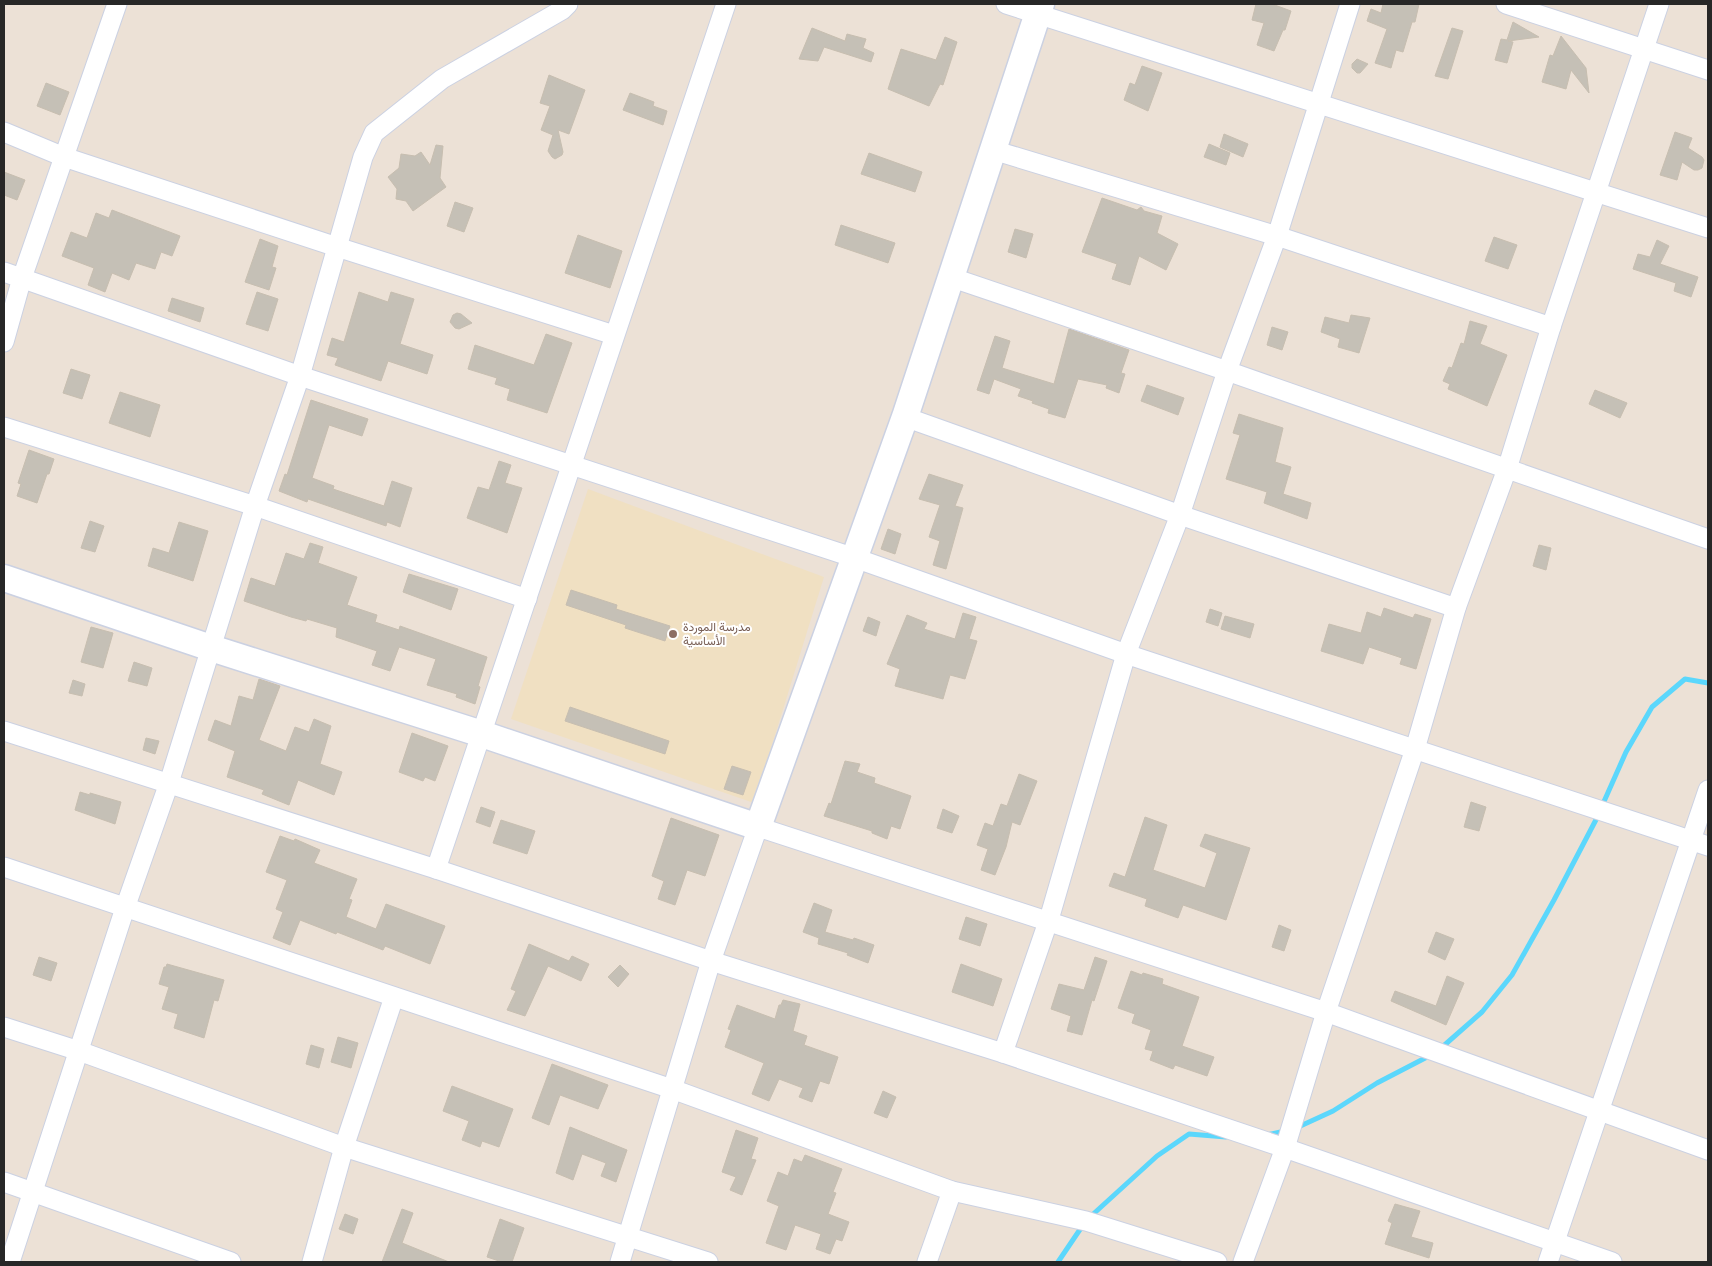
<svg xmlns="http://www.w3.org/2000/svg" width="1712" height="1266" font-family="'Nunito Sans',Vazirmatn,sans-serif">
	<rect width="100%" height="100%" fill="#ece1d6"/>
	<!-- education -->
	<polygon fill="#f0e0c2" points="588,489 824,577 754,803 511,719"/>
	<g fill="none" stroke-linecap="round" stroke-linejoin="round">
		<!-- stream -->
		<g stroke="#5bd7fc" stroke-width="5">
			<polyline points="1602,806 1626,752 1652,707 1685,679 1708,683"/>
			<polyline points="1440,1049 1482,1012 1512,975 1554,900 1599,814"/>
			<polyline points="1296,1128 1333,1111 1377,1083 1431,1055"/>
			<polyline points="1267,1135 1285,1131"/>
			<polyline points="1090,1217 1157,1156 1189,1134 1226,1137"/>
			<polyline points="1058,1262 1083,1225"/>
		</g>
	</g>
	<!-- building -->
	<g fill="#c5c0b6" stroke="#c7beb0">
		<polygon points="1256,4 1272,4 1291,11 1285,30 1283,30 1274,51 1257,45 1264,23 1252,20"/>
		<polygon points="1383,4 1419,4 1415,22 1412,22 1403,52 1396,50 1391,68 1375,63 1387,29 1367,21 1371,9 1381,13"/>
		<polygon points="1513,22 1539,37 1508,41 1513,42 1507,63 1495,60 1501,39 1507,40"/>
		<polygon points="812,28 845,41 847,34 866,39 863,48 874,53 871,62 824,47 818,61 799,59"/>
		<polygon points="1452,28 1463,31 1448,79 1435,76"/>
		<polygon points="1561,36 1586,68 1589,93 1571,70 1566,89 1542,82 1550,55 1553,56"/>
		<polygon points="945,37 957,42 943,85 940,84 929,106 888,89 901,49 936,60"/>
		<polygon points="1357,59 1368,64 1360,73 1357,73 1352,68 1352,64"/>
		<polygon points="1142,66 1162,73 1148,111 1124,100 1130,83 1135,85"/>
		<polygon points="549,75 585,90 569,134 558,130 563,152 562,155 555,159 552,157 548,151 553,135 541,130 550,106 540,103"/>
		<polygon points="46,83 69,92 60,115 37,106"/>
		<polygon points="630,93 654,102 653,106 667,111 663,125 623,110"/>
		<polygon points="1675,132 1692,138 1688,148 1702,157 1704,160 1702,168 1698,170 1694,170 1682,162 1677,180 1660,175"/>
		<polygon points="1224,134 1248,144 1243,157 1220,147"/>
		<polygon points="1209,144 1230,153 1226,165 1204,157"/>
		<polygon points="436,145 443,146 440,178 446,187 413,211 406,201 396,199 397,189 388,177 399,168 401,154 415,156 421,152 430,165"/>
		<polygon points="869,153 922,172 915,192 861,174"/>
		<polygon points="4,172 25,180 17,200 4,195"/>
		<polygon points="1102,198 1137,210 1141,207 1144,211 1162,216 1157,233 1178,244 1166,270 1139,256 1130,285 1112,279 1117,264 1082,252"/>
		<polygon points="455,202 473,208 464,232 447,226"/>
		<polygon points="112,210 180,236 172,256 161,252 155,269 136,263 129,280 112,273 105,292 88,285 94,268 62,256 71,232 87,238 96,213 109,218"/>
		<polygon points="841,225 895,243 888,263 835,245"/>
		<polygon points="1015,229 1033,234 1026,258 1008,252"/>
		<polygon points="578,235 622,251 610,288 565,273"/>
		<polygon points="1494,237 1517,245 1508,269 1485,261"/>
		<polygon points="260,239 278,246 272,267 276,268 269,290 245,282"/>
		<polygon points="1657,240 1669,246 1660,264 1698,277 1691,297 1674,291 1676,283 1633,269 1638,254 1650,257"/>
		<polygon points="257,292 278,299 268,331 246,324"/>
		<polygon points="359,292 388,302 391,292 414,299 400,344 433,355 427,374 388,361 381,381 335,365 338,358 327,355 332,338 344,342"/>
		<polygon points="172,298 204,308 200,322 168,311"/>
		<polygon points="457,313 461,314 472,323 459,329 455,328 450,322 453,315"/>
		<polygon points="1351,315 1370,318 1359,353 1338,347 1340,339 1321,332 1325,317 1349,323"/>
		<polygon points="1470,321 1487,326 1480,344 1507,355 1487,406 1448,389 1450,384 1443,381 1449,367 1452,368 1461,343 1464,344"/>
		<polygon points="1272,327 1288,332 1282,350 1267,345"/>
		<polygon points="1069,329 1129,350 1121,373 1125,374 1119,393 1106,388 1107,385 1078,379 1065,418 1048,413 1049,409 1032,403 1033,401 1018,396 1021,389 994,379 989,394 977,390 995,336 1010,341 1002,368 1054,384"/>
		<polygon points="546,334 572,343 547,413 507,400 510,389 495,384 497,378 468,369 475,345 534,365"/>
		<polygon points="71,369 90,375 82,399 63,393"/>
		<polygon points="1147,385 1184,398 1178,415 1141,401"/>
		<polygon points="1595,390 1627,403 1620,418 1589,404"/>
		<polygon points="120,392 160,405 150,437 109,423"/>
		<polygon points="311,400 368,419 362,436 329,425 312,478 334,486 333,489 384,506 392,481 412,488 400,527 387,522 386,526 308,499 307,502 279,491 285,474 287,475"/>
		<polygon points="1239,414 1283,428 1275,462 1291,467 1283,494 1311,503 1307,519 1264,503 1267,492 1226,479 1240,435 1233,433"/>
		<polygon points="29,450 54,459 49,474 47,474 37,503 17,496 21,484 18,483"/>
		<polygon points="499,461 511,465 505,483 522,488 507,533 467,518 478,487 489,490"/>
		<polygon points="929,474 963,485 955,506 963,508 946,569 933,565 940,541 929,537 940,505 919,499"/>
		<polygon points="90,521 104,526 95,552 81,548"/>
		<polygon points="179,522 208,531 193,581 148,566 153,548 169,553"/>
		<polygon points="888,529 901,534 895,554 881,549"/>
		<polygon points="310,543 323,547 318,563 357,577 347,605 377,615 375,622 399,630 400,626 487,657 478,686 480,687 475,704 456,697 457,694 427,685 436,659 399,647 390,671 372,665 377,651 336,637 337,628 307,619 306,621 291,617 244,601 251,578 275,586 286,553 304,559"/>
		<polygon points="1539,545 1551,548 1546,570 1533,566"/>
		<polygon points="409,574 458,589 451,610 403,592"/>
		<polygon points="571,590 617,605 616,609 670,626 665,641 625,628 626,625 566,605"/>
		<polygon points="1384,608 1413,618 1415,614 1431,619 1416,669 1400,664 1402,658 1369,647 1363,664 1321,651 1329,624 1361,633 1367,612 1381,617"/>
		<polygon points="1210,609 1222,613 1218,626 1206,622"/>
		<polygon points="963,613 976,617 969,639 977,641 965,679 950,675 943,699 895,686 900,669 887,664 907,615 927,623 924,629 955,639"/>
		<polygon points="1225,616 1254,624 1250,638 1221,629"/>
		<polygon points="868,617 880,622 876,636 863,631"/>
		<polygon points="91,627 113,633 103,668 81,662"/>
		<polygon points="134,662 152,668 147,686 128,681"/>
		<polygon points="259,679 280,686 259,740 286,751 295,727 309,732 314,719 331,726 320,764 342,772 334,795 298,780 289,805 262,794 264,790 227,777 235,751 208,740 215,720 231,726 239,696 253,700"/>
		<polygon points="73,680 85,684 82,696 69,693"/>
		<polygon points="570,707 669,741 665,754 565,721"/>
		<polygon points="412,733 448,746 435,781 425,777 423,781 399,772"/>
		<polygon points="146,738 159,741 155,754 143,750"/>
		<polygon points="845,761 860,764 857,772 875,778 874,783 911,796 900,829 891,826 887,839 872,833 872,831 824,816 829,803 831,804"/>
		<polygon points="732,766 751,772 743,795 724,789"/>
		<polygon points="1019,774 1037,781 1020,825 1012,822 1006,847 995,875 981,870 988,849 977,845 985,823 993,826 1001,804 1007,806"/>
		<polygon points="80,792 90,795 90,793 121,802 115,824 75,810"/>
		<polygon points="1471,802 1486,807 1479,831 1464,827"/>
		<polygon points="481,807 495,812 490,827 476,822"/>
		<polygon points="943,809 959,816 952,833 937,828"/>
		<polygon points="1145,817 1167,825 1153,870 1205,888 1217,853 1200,846 1205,834 1250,848 1226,920 1183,905 1178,918 1145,906 1147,899 1109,886 1114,873 1125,877"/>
		<polygon points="671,818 719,835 705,876 687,870 675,905 658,899 664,881 652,876"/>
		<polygon points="501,820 535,831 527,854 493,843"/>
		<polygon points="280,836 294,841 295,839 320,850 314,863 357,879 349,899 352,900 346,917 376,929 386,904 445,926 430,964 385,946 383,950 337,932 336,934 300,920 290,945 273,938 283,912 276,909 287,880 266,872"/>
		<polygon points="814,903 832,910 825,932 853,940 854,938 874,945 868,963 847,955 848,953 818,944 819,938 803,932"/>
		<polygon points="966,917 987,924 980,946 959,939"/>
		<polygon points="1279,925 1291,930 1284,951 1272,947"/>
		<polygon points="1436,932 1454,939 1445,960 1428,952"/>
		<polygon points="529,944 569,961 572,956 589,964 581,981 548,966 525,1016 507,1010 516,991 511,989"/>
		<polygon points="39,957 57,963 51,981 33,975"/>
		<polygon points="1095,957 1107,961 1094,1001 1092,1000 1082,1035 1067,1031 1071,1016 1051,1009 1059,984 1084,990"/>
		<polygon points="167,964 224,980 218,1001 214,1000 204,1038 174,1028 178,1014 162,1009 169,987 159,984 164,967 166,967"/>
		<polygon points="961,964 1002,979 993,1006 952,992"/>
		<polygon points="620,965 629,974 618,987 608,977"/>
		<polygon points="1131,971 1142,975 1143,973 1163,979 1162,984 1199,997 1182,1046 1214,1057 1207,1076 1175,1065 1173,1069 1150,1060 1153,1051 1145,1049 1151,1030 1132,1023 1135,1014 1118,1008"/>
		<polygon points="1447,976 1464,983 1446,1025 1391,1001 1395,991 1436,1006"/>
		<polygon points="783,1000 800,1004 793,1031 807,1036 804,1045 838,1057 829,1084 820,1081 812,1102 799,1097 803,1088 779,1079 769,1101 752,1094 764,1063 725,1047 731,1030 728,1029 737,1005 775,1019 779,1005 781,1005"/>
		<polygon points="338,1037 358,1043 351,1068 331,1062"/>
		<polygon points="311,1045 324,1049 319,1068 306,1064"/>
		<polygon points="552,1064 608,1085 598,1109 560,1095 549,1125 532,1118"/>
		<polygon points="452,1086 513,1109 499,1147 482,1141 480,1147 462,1140 469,1121 443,1111"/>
		<polygon points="883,1091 896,1097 887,1118 874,1113"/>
		<polygon points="570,1127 627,1150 616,1182 601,1176 606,1163 582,1154 573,1180 556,1173"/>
		<polygon points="736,1130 758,1138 751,1159 756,1160 742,1195 730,1190 736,1177 722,1172"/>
		<polygon points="805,1155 842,1169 833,1192 836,1193 828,1214 849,1222 842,1241 836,1239 830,1254 816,1249 821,1234 795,1225 786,1250 766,1243 779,1206 767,1201 778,1172 788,1176 794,1159 802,1162"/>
		<polygon points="1395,1204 1420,1211 1411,1237 1433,1243 1429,1258 1385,1244 1392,1223 1388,1221"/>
		<polygon points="402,1209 413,1213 402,1243 449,1262 382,1262"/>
		<polygon points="345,1214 358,1219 353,1234 339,1229"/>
		<polygon points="500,1219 524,1228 512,1262 502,1262 487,1257"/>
	</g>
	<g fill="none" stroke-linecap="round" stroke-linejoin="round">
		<!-- minor casing -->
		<g stroke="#cbd1e2" stroke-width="21">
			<g id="minor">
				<polyline points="1006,4 1708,228"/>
				<polyline points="1506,4 1708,70"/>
				<polyline points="4,132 64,157 337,247 614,335"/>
				<polyline points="993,150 1277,236 1551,327"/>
				<polyline points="4,272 300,376 855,558 1126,654 1708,846"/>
				<polyline points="950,277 1227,371 1708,539"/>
				<polyline points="4,342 22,278 117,4"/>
				<polyline points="905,417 1180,515 1456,608"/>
				<polyline points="4,427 255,506 527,599"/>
				<polyline points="4,731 436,869 711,961 1003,1053 1285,1148 1612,1262"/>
				<polyline points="4,867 672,1089 952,1191 1086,1221 1217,1262"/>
				<polyline points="436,869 726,4"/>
				<polyline points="4,1027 79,1051 344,1147 708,1262"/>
				<polyline points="1003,1053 1050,916 1126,654 1180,515 1227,371 1277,236 1350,4"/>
				<polyline points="4,1182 231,1262"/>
				<polyline points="10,1262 125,908 169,783 255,506 300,376 363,157 374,133 442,79 562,10 568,4"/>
				<polyline points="312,1262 344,1147 394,997"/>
				<polyline points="620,1262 711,961 758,827 1326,1012 1708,1150"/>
				<polyline points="927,1262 952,1191"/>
				<polyline points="1243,1262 1285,1148 1326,1012 1415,749 1456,608 1507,469 1551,327 1659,4"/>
				<polyline points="1548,1262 1708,790"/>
			</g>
		</g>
		<!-- secondary casing -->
		<g stroke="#cbd1e2" stroke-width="29">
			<polyline id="secondary" points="4,578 211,648 482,734 758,827 905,417 1041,4"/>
		</g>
		<!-- minor -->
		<use href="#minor" stroke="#fff" stroke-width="19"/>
		<!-- secondary -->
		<use href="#secondary" stroke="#fff" stroke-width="26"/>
	</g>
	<!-- markers -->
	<circle fill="#8d6e63" stroke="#fff" stroke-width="2" cx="673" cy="634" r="5"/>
	<g text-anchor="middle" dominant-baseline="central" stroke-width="4" stroke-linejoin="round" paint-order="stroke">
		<!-- education labels -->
		<g font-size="12" fill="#785e54" stroke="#fff" text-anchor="start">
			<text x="683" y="627">مدرسة الموردة<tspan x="683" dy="14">الأساسية</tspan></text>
		</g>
	</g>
	<!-- border -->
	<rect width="1712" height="1266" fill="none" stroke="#272727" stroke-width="10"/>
</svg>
